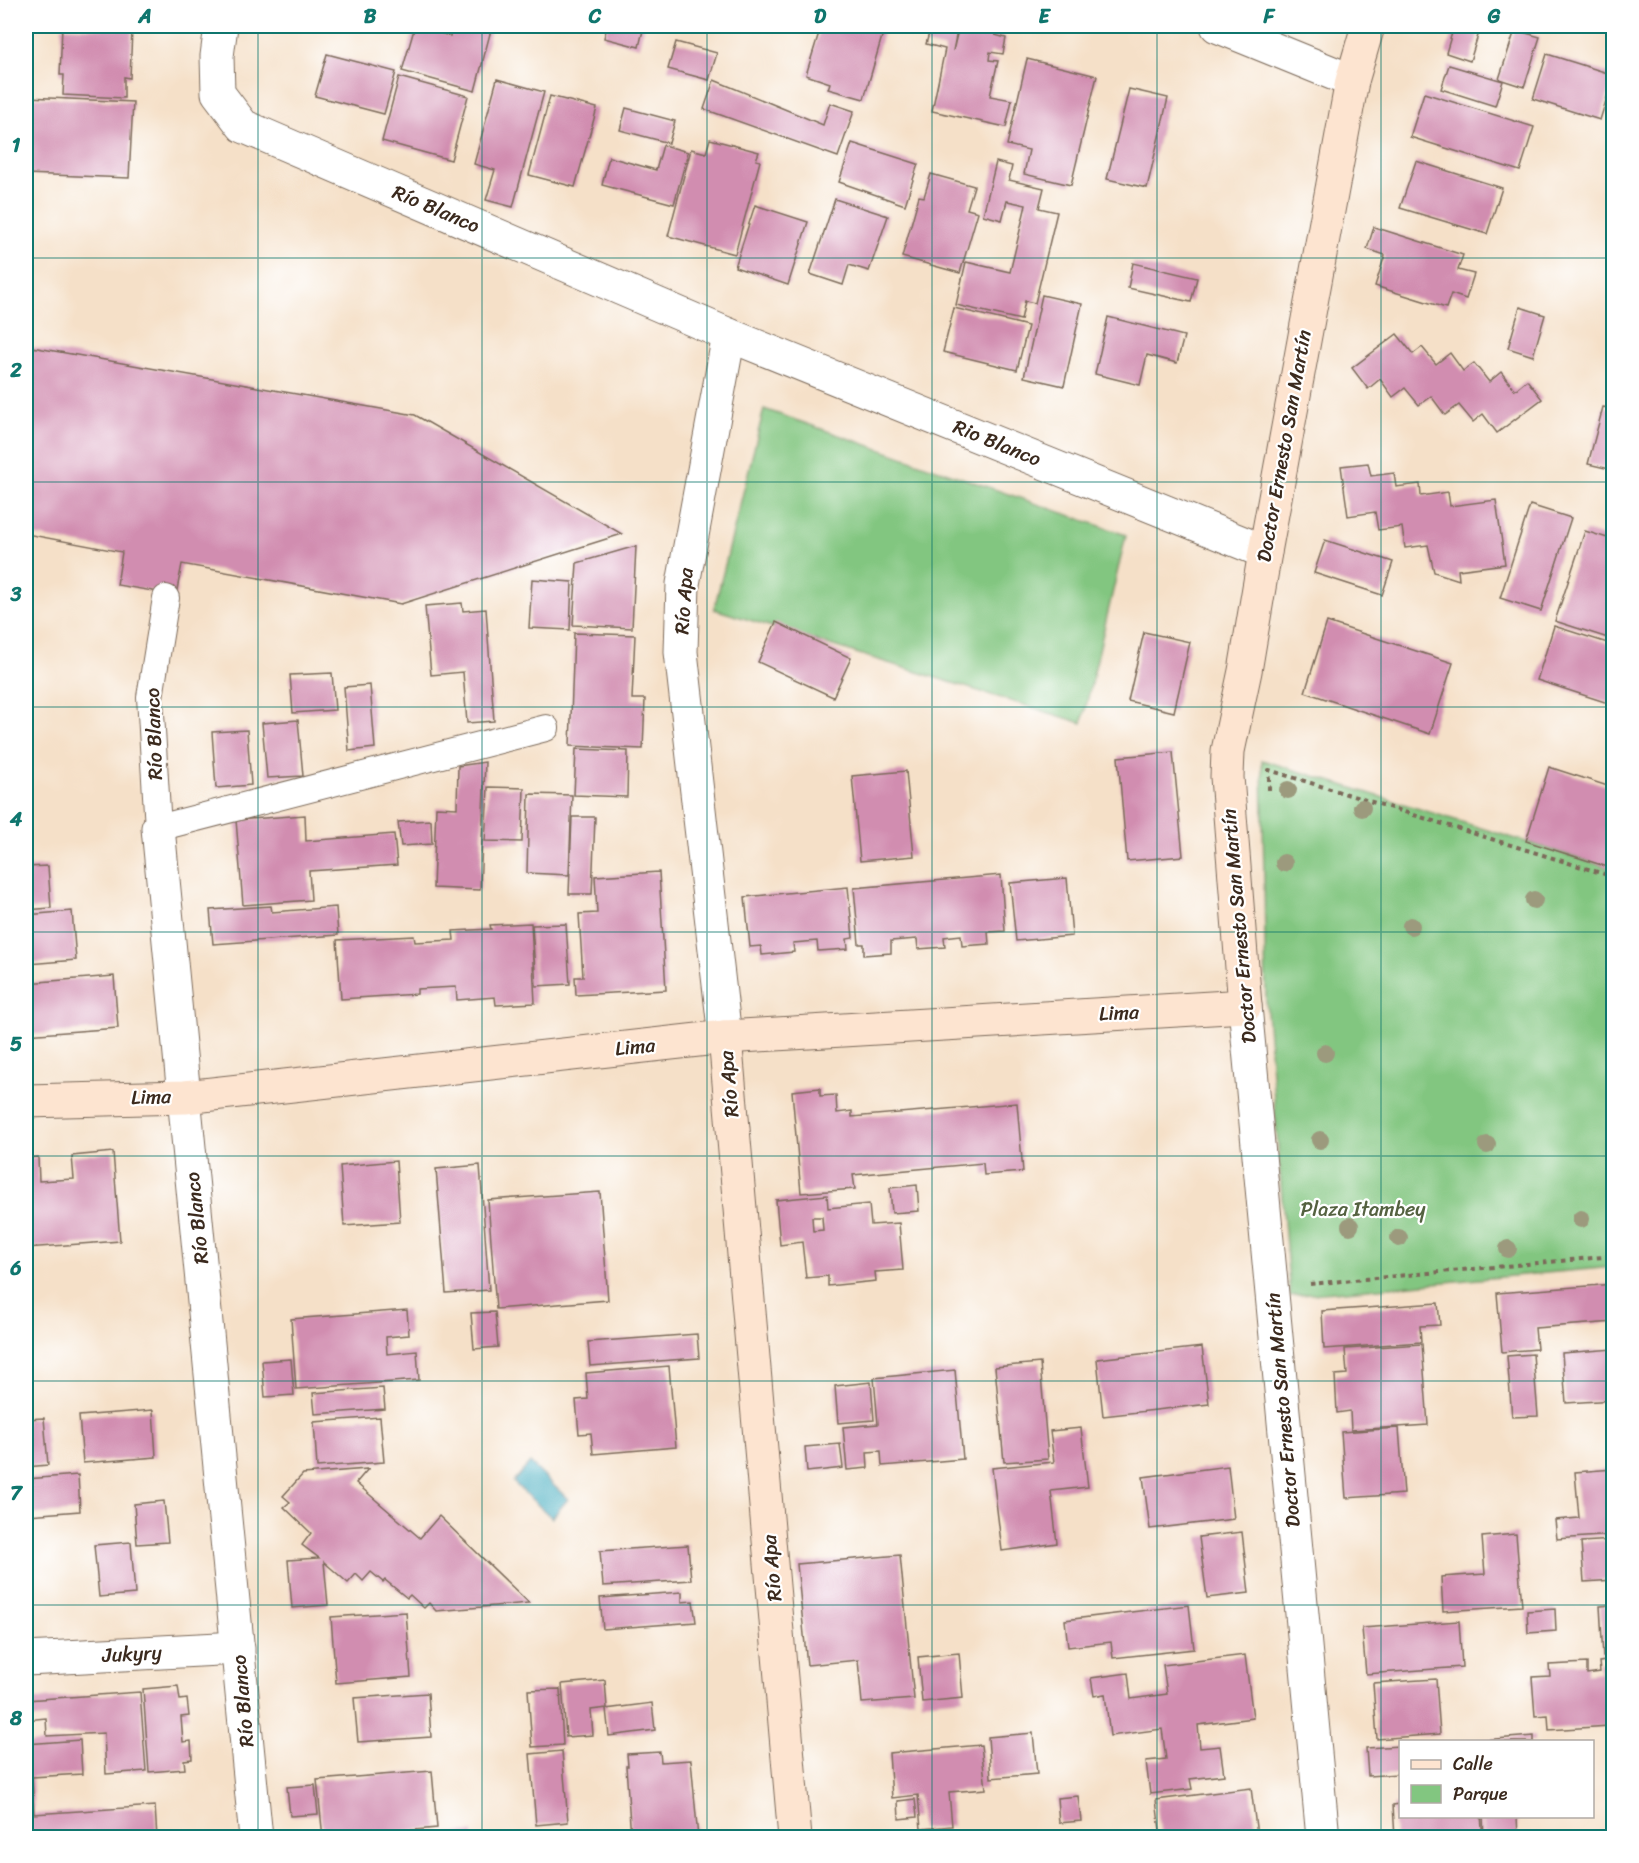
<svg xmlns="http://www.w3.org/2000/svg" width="1639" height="1863" font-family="Sriracha,sans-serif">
	<rect width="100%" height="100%" fill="#fff"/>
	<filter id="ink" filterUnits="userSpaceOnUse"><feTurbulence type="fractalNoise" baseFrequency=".0167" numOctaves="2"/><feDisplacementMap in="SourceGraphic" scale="12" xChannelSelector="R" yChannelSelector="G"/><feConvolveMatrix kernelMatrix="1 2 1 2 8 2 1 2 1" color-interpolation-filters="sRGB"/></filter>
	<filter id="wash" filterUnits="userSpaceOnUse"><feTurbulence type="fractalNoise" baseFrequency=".008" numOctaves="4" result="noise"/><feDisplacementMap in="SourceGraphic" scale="24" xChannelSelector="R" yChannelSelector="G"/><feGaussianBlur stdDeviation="1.35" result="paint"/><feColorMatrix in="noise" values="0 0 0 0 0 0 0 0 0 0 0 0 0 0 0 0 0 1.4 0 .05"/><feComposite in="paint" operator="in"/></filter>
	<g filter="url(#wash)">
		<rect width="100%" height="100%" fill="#f5e0c8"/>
		<!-- green -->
		<g fill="#82c680" stroke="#5e784f" stroke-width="1.5">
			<polygon points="764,409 1126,535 1082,723 714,609"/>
			<polygon points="1262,760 1613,869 1613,1267 1290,1296 1266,1000"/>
		</g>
		<!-- water -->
		<polygon fill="#3da9bc" stroke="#3c6a6d" stroke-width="1.5" points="530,1463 568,1499 552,1518 513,1482"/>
		<g id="blocks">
			<!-- building -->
			<g fill="#d18db0" fill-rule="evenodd">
				<polygon points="415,26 450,36 452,26 492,26 475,91 402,71"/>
				<polygon points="607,26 644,26 639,47 604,38"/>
				<polygon points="821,26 885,26 864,99 828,89 830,83 806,75"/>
				<polygon points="931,26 958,26 953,51 959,26 996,26 995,35 1006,38 1003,54 990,52 989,60 998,61 990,96 1012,100 1006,127 932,111 945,49 926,44"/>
				<polygon points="1454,26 1469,26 1480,29 1470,61 1446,53"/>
				<polygon points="62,27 132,30 130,78 124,77 124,98 63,95 64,75 60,75"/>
				<polygon points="1515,30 1540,37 1524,87 1499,79"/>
				<polygon points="676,42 717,53 709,80 668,69"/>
				<polygon points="327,54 396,72 384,114 315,96"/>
				<polygon points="1547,54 1614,75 1600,120 1533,99"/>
				<polygon points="1027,59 1097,76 1071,185 1024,174 1029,150 1007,145"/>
				<polygon points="1449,65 1503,81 1495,106 1441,89"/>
				<polygon points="399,77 468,96 451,160 382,141"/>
				<polygon points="497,79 544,92 513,207 486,200 495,170 474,164"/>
				<polygon points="714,80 823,125 830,103 854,111 838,157 704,109"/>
				<polygon points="1129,89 1168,98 1147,188 1107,179"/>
				<polygon points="1424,93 1534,127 1520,171 1410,137"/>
				<polygon points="550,96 597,108 575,187 529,175"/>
				<polygon points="28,97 133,102 129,178 26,174"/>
				<polygon points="626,108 675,121 669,143 620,130"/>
				<polygon points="710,139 759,152 756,160 760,161 735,254 668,236 691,149 706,153"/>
				<polygon points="852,143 918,164 905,205 839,182"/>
				<polygon points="663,145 688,152 674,204 602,185 609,157 656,170"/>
				<polygon points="1416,161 1502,188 1487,234 1400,208"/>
				<polygon points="996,162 1012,166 1009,180 1044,188 1039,208 1057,212 1035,303 1025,301 1021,320 956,305 966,262 1010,272 1026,205 1007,201 1002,220 983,215"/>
				<polygon points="931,174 974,186 967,209 978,212 960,273 902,257 919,196 924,197"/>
				<polygon points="835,199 888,216 869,271 849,265 843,285 810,274"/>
				<polygon points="755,205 808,222 788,285 735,267"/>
				<polygon points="1374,227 1463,255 1458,270 1474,274 1466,299 1451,294 1446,308 1375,286 1385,255 1367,249"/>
				<polygon points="1133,263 1197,278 1191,302 1128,288"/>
				<polygon points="1042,295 1082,304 1064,386 1024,377"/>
				<polygon points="1520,307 1545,315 1533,356 1508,348"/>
				<polygon points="954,308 1028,326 1017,370 943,352"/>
				<polygon points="1108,317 1184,336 1177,363 1147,355 1140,385 1095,374"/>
				<polygon points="1397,334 1413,354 1422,347 1436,364 1450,353 1463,371 1474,363 1489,382 1501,372 1515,390 1527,380 1542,399 1497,433 1483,414 1473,422 1459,405 1445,415 1431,396 1419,405 1405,388 1393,397 1380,379 1368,389 1352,368"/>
				<polygon points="26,346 415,415 622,534 401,604 182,564 176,595 117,585 122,552 26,534"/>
				<polygon points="1603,407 1614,409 1614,470 1588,464"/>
				<polygon points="1368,463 1371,476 1394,473 1396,487 1420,484 1421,496 1448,492 1450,506 1496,500 1505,564 1458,570 1459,580 1434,572 1428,545 1405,548 1402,527 1378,530 1375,512 1348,516 1341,466"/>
				<polygon points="1530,505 1571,518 1541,611 1500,598"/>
				<polygon points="1585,531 1614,540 1614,640 1555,621"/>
				<polygon points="1325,540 1393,562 1382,595 1314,573"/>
				<polygon points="636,546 632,628 573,625 577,563"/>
				<polygon points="532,579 572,582 570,630 529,628"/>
				<polygon points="462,603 463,611 486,609 494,721 467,723 463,672 431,675 425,606"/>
				<polygon points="776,622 851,658 833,697 758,662"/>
				<polygon points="1327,622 1453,663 1430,734 1305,692"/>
				<polygon points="1554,626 1614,645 1614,705 1537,680"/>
				<polygon points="1144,632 1190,642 1174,712 1128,701"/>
				<polygon points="574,633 635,635 632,699 645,699 643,749 570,746"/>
				<polygon points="332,673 335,710 293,713 290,675"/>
				<polygon points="370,685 375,748 349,751 344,687"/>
				<polygon points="298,720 303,776 267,778 262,723"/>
				<polygon points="247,730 251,785 216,788 212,732"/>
				<polygon points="576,749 628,751 627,797 574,795"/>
				<polygon points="1173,752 1183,856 1127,861 1118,757"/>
				<polygon points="485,762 480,890 433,888 436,807 457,808 458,766"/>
				<polygon points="1549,767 1614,788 1614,869 1526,841"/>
				<polygon points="906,771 914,856 860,861 852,776"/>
				<polygon points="488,787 524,788 522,842 485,841"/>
				<polygon points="529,794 572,795 569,875 527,873"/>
				<polygon points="305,815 306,841 394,834 397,865 309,871 311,900 243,905 236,820"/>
				<polygon points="572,817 595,817 592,894 569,894"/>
				<polygon points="431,820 432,844 401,846 398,822"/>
				<polygon points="48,866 51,908 26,910 26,867"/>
				<polygon points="659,872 666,990 576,995 575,977 583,977 579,914 597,913 595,876"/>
				<polygon points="1001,875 1005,931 988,932 989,944 962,946 961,935 944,937 945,947 918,949 917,939 891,941 891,953 864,955 864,944 859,944 854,888"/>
				<polygon points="1067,878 1072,936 1016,941 1010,883"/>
				<polygon points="848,887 853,938 847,939 848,949 818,951 817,941 793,943 794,952 762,955 761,946 750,947 745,897"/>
				<polygon points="271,906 272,912 336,907 338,935 213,944 210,910"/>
				<polygon points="72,911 76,960 28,964 26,915"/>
				<polygon points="531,923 535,1003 496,1005 495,997 457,1000 456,987 417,989 417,994 341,999 337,940 414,936 415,942 454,940 453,931 491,929 490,925"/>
				<polygon points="566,924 570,984 536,986 532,925"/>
				<polygon points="114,976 118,1028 26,1035 26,983"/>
				<polygon points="820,1088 820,1096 836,1095 837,1113 852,1111 852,1117 1017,1103 1023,1172 984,1175 983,1163 853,1175 855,1189 801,1193 792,1091"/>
				<polygon points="113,1152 120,1241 26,1248 26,1158 38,1157 39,1181 74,1179 72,1156"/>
				<polygon points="396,1161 400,1222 344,1226 340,1166"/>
				<polygon points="480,1165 489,1290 446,1293 436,1169"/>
				<polygon points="917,1185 919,1211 892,1213 890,1188"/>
				<polygon points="600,1192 608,1300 496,1309 488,1200"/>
				<path d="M827,1195L828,1208L869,1204L871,1225L899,1223L903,1270L875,1272L876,1281L828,1286V1276L806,1278L802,1242L780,1245L776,1200ZM812,1217H822L823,1230L813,1231Z"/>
				<polygon points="1614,1284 1614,1322 1535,1328 1537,1349 1502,1352 1497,1293"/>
				<polygon points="1438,1303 1440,1325 1420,1326 1421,1342 1324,1349 1322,1311"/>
				<polygon points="407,1310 409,1335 386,1337 387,1354 417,1351 419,1380 296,1389 291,1319"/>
				<polygon points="495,1312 498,1347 474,1349 471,1313"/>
				<polygon points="697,1334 699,1358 590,1366 588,1342"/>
				<polygon points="1422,1344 1428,1425 1351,1430 1350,1411 1337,1413 1335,1375 1347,1374 1345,1349"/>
				<polygon points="1202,1347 1209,1404 1103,1416 1097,1359"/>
				<polygon points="1614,1349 1614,1400 1566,1403 1562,1353"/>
				<polygon points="1533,1354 1538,1416 1512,1417 1507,1356"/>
				<polygon points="291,1359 294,1395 265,1397 262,1361"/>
				<polygon points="1040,1363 1048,1459 1004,1462 995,1367"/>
				<polygon points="669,1366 676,1447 593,1454 591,1433 579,1434 576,1400 588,1399 586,1373"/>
				<polygon points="955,1370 963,1459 882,1466 881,1451 867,1452 868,1468 847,1470 843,1427 878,1424 874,1378"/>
				<polygon points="871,1382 874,1420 838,1423 835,1386"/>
				<polygon points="383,1388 385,1409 315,1414 313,1393"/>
				<polygon points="153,1410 156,1457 83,1463 79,1416"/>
				<polygon points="380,1417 384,1462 317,1467 314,1422"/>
				<polygon points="44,1418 48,1465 26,1467 26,1419"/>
				<polygon points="1081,1428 1088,1487 1051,1491 1057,1543 1002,1551 992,1468 1054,1462 1050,1431"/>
				<polygon points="1399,1428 1404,1494 1346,1498 1341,1432"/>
				<polygon points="840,1444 843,1468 807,1472 805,1447"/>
				<polygon points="1228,1466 1234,1519 1150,1529 1143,1477"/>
				<polygon points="368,1469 356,1483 420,1538 439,1516 529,1603 436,1611 429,1603 424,1608 410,1595 407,1598 385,1580 383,1582 371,1572 363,1581 356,1574 348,1583 324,1562 328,1605 292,1608 288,1560 319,1558 302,1545 311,1533 284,1507 290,1502 283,1496 303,1474"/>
				<polygon points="1614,1469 1614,1535 1557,1539 1555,1520 1579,1518 1575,1472"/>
				<polygon points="78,1475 80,1511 28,1515 26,1479"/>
				<polygon points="164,1501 168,1542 137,1544 134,1504"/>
				<polygon points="1242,1532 1249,1593 1207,1598 1199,1537"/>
				<polygon points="1516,1534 1522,1606 1443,1611 1441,1577 1485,1574 1482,1537"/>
				<polygon points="1614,1540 1614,1580 1584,1582 1581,1542"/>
				<polygon points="131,1542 135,1594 99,1597 94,1545"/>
				<polygon points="688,1545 691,1580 603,1586 600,1551"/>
				<polygon points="900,1555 914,1699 862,1703 858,1660 807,1665 797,1564"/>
				<polygon points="682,1592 682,1602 693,1601 696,1622 603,1629 600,1598"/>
				<polygon points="1189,1605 1194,1649 1113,1658 1111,1642 1068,1647 1065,1620"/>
				<polygon points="1614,1605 1614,1656 1603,1657 1600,1606"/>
				<polygon points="1555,1609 1556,1631 1528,1633 1527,1611"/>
				<polygon points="406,1612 411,1677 336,1683 331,1617"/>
				<polygon points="1459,1621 1462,1667 1366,1674 1362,1628"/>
				<polygon points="959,1653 963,1698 922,1702 918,1657"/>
				<polygon points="1245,1655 1253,1718 1198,1725 1200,1748 1220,1746 1224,1775 1190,1779 1192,1789 1150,1794 1146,1761 1166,1759 1162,1729 1110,1736 1105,1694 1094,1696 1091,1678 1128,1673 1131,1699 1167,1694 1163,1665"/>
				<polygon points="1614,1660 1614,1706 1607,1707 1609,1726 1549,1730 1548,1715 1535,1716 1532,1677 1550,1676 1549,1665 1587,1663 1587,1674 1600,1672 1599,1662"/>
				<polygon points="1436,1679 1440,1734 1377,1739 1373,1683"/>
				<polygon points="605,1680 607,1708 591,1710 593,1735 566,1737 562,1684"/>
				<polygon points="178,1686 180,1700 187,1699 189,1716 181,1717 183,1742 191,1741 192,1759 184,1760 185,1769 149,1772 143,1689"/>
				<polygon points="560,1689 563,1745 532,1747 528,1690"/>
				<polygon points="140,1692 146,1771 106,1774 104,1733 47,1736 46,1718 26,1720 26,1700"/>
				<polygon points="428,1693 431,1737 358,1742 354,1698"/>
				<polygon points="652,1703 655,1730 609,1736 606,1709"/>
				<polygon points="1033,1733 1037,1774 991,1778 988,1737"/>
				<polygon points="1534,1736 1534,1742 1483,1742 1483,1740"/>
				<polygon points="80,1740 82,1774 32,1777 34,1814 155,1806 157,1838 26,1838 26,1744"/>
				<polygon points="981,1745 986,1789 949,1792 952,1826 921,1829 918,1795 892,1798 889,1753"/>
				<polygon points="1400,1746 1400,1780 1399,1780 1398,1774 1368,1776 1366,1748"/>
				<polygon points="562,1751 568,1822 536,1825 530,1754"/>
				<polygon points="660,1752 661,1762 691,1760 698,1838 631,1838 626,1766 628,1766 627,1754"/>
				<polygon points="432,1771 437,1828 323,1838 317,1780"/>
				<polygon points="315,1785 318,1814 290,1816 287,1787"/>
				<polygon points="1251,1788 1257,1835 1237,1838 1161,1838 1156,1800"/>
				<polygon points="1078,1796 1081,1821 1059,1823 1057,1798"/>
				<polygon points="915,1799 917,1817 899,1819 898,1801"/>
				<polygon points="1400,1804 1400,1816 1481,1816 1483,1838 1395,1838 1393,1805"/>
				<polygon points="1483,1816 1517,1816 1518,1838 1484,1838"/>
				<polygon points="473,1832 473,1838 449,1838 449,1833"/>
			</g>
		</g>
	</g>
	<g filter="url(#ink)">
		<use href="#blocks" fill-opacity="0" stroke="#7c6a5a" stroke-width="1.5"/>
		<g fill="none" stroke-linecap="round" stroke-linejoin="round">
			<!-- lane casing -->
			<g stroke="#7c6a5a" stroke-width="28">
				<polyline id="lane" points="166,598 150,697 158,828 546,728"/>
			</g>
			<!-- street casing -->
			<g stroke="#7c6a5a" stroke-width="35">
				<g id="street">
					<polyline points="221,26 217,56 218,93 243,126 729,335 1265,552"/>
					<polyline points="1217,26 1352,81"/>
					<polyline points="158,828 256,1838"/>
					<polyline points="1245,1006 1323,1838"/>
					<polyline points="725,1037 681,652 683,584 729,335"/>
					<polyline points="26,1659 238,1648"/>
				</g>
			</g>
			<!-- secondary casing -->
			<g stroke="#7c6a5a" stroke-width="35">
				<g id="secondary">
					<polyline points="725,1037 795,1838"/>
					<polyline points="26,1101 185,1097 725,1037 1245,1006 1227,777 1228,751 1245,671 1265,552 1352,81 1368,26"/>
				</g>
			</g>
			<!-- path -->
			<g stroke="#7c6a5a" stroke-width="4" stroke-dasharray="4.5 4.5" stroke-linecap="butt">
				<polyline points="1269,790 1269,770 1614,877"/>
				<polyline points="1310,1284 1614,1256"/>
			</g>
			<!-- lane -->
			<use href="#lane" stroke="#fff" stroke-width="26"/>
			<!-- street -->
			<use href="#street" stroke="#fff" stroke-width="33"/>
			<!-- secondary -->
			<use href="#secondary" stroke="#fde4d0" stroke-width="33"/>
		</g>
		<!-- trees -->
		<g fill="#9c9a7d">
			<circle cx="1288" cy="790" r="9"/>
			<circle cx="1362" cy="808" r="9"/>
			<circle cx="1284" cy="863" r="9"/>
			<circle cx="1534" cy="900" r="9"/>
			<circle cx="1411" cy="926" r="9"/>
			<circle cx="1325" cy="1053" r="9"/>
			<circle cx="1320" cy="1140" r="9"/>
			<circle cx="1487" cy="1145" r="9"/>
			<circle cx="1581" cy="1219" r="9"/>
			<circle cx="1350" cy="1226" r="9"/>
			<circle cx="1399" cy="1238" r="9"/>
			<circle cx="1508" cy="1249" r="9"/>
		</g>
	</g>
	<!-- grid -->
	<path fill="none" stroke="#0f766e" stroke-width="1.5" stroke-opacity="0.55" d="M258,26V1838M482,26V1838M707,26V1838M932,26V1838M1157,26V1838M1381,26V1838M26,258H1614M26,482H1614M26,707H1614M26,932H1614M26,1156H1614M26,1381H1614M26,1605H1614"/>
	<g text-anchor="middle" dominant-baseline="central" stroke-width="4.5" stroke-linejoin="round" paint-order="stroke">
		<!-- street labels -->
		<g font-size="20" fill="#3b2a1e" stroke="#fff">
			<text transform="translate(436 209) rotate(23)">Río Blanco</text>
			<text transform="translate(997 443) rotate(22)">Rio Blanco</text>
			<text transform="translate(1284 446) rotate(-80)">Doctor Ernesto San Martín</text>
			<text transform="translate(684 601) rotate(-86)">Río Apa</text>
			<text transform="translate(154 734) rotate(-92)">Río Blanco</text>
			<text transform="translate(1239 926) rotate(-95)">Doctor Ernesto San Martín</text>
			<text transform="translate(1119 1013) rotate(-3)">Lima</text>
			<text transform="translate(635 1047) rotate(-6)">Lima</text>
			<text transform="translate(729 1084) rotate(-95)">Río Apa</text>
			<text transform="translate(151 1097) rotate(-2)">Lima</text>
			<text transform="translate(197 1218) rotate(-96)">Río Blanco</text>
			<text transform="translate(1283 1410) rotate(-95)">Doctor Ernesto San Martín</text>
			<text transform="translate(772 1568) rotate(-95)">Río Apa</text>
			<text transform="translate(132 1654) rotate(-3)">Jukyry</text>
			<text transform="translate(243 1701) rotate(-95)">Río Blanco</text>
		</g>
		<!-- park labels -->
		<g font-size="20" fill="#546140" stroke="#fff">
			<text x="1363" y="1209">Plaza Itambey</text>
		</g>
	</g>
	<!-- margin -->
	<rect width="1639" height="1863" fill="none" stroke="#fff" stroke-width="66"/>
	<!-- legend -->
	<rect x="1399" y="1740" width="195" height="78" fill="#ffffff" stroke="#b1aaa5" stroke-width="1.5"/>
	<rect x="1411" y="1760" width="30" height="9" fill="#fde4d0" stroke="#b1aaa5" stroke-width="1.5"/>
	<text x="1453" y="1770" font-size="18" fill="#3b2a1e">Calle</text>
	<rect x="1411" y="1785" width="30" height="18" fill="#82c680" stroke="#b1aaa5" stroke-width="1.5"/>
	<text x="1453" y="1800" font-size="18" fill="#3b2a1e">Parque</text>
	<rect x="33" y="33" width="1573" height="1797" fill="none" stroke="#0f766e" stroke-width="2"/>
	<g font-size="20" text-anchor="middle" font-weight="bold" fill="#0f766e">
		<text x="145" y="23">A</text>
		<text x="370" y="23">B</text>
		<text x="595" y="23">C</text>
		<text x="820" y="23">D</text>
		<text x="1044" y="23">E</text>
		<text x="1269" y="23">F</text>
		<text x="1494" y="23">G</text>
		<text x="16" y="152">1</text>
		<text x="16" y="377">2</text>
		<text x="16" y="601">3</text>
		<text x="16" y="826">4</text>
		<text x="16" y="1051">5</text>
		<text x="16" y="1275">6</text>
		<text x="16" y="1500">7</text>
		<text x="16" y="1725">8</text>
	</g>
</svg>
